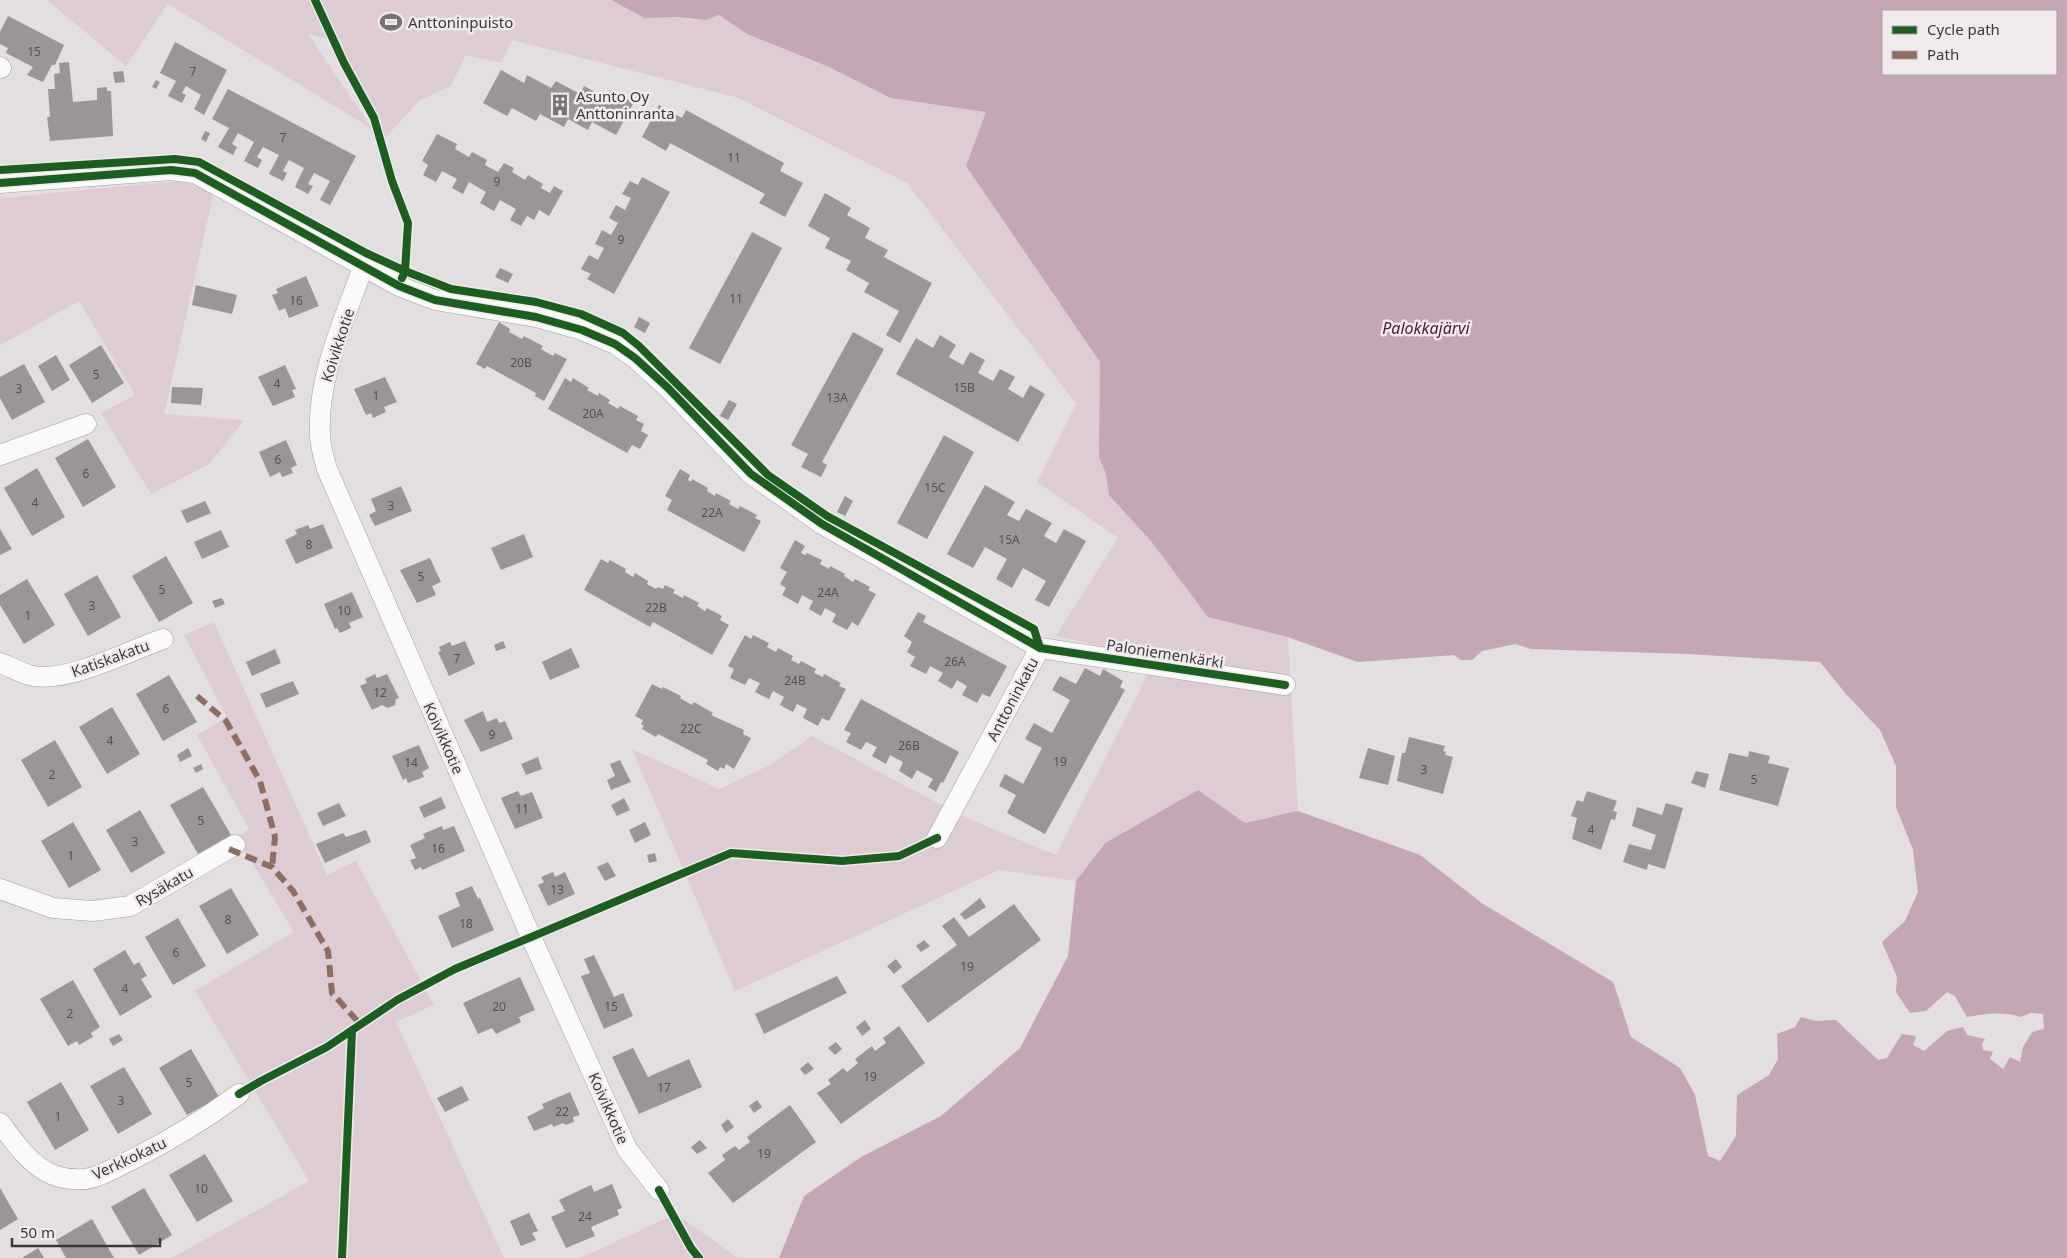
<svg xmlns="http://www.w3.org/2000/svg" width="2067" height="1258" font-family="'Noto Sans',sans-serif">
	<rect width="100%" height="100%" fill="#e3dee0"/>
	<!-- green -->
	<g fill="#deccd4">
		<path d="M47,0H610C633,12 678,20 703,20C708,20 714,16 718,14L747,34L832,69L848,57L896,0L1532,649L1515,644L1482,651L1472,660H1461L1454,655L1358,662L1288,638L1298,811L1420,855L1483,904L1614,983L1631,1037L1680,1068L1695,1095L1173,804L1104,843L1076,881L999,870L735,991L632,749L719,789L770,765L812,736L962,816L1056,855L1156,658L1056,636L1118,538L1037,482L1076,404L907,183L739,98L512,40L501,63L466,55L451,86L420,100L385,138L373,105L338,42L308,34L372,129L168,4L126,66Z"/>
		<polygon points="178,181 196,185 213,195 164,414 244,420 209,464 151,494 101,413 135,395 79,301 0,345 0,198"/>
		<polygon points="214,622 327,875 356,861 434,1005 396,1022 504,1258 172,1258 309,1181 195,991 294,932 237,838 249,829 197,735 227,717 184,635"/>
		<polygon points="676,1214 738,1258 580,1258"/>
	</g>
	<!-- water -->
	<path fill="#c3a7b4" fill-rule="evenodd" d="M611,0H2067V1258H779L804,1196L861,1157L941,1116L1020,1048L1068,956L1076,881L1105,843L1198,790L1245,823L1298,811L1420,855L1483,904L1613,982L1631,1037L1680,1068L1695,1095L1708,1156L1720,1161L1736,1136L1737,1095L1769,1075L1778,1059L1777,1034L1795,1027L1801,1017L1816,1021L1836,1020L1878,1060L1887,1058L1902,1034L1916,1036L1913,1045L1924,1051L1947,1031L1963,1027L1967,1035L1985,1039L1982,1044L1983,1050L1993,1052L1990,1059L2003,1069L2010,1057L2020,1062L2023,1047L2032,1032L2044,1029L2043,1014L2031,1013L2020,1017C2004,1011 1984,1014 1967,1017L1955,996L1947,992L1926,1011L1910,1013L1896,992L1897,977L1882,942L1905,921L1918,892L1913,850L1896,807V766L1880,730L1846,694L1820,662L1688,654L1532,649L1515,644L1482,651L1472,660H1461L1454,655L1358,662L1288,637L1208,617L1151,541L1109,495L1106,474L1099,457L1100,362L966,166L986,112L891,98L831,68L747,34L719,15L706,20L675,17L645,18ZM1883,11H2056V74H1883Z"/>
	<!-- building -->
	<g fill="#9a9698">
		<polygon points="8,16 64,45 55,65 52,65 43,82 27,75 33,67 6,53 8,48 0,44 0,32"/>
		<polygon points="175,42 227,70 204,115 194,109 201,95 186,86 182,93 186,95 182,103 168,96 176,81 160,73"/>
		<polygon points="69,62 73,102 97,100 97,88 107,87 107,91 111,91 113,136 50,141 47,117 50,117 48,89 55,89 54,74 60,73 59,63"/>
		<polygon points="501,70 524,83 527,75 551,88 556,81 580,94 584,86 606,98 611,90 634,102 616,135 592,122 588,130 568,119 564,127 540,114 536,121 512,108 507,116 483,103"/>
		<polygon points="123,71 125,82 115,83 113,72"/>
		<polygon points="156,80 160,82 156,89 152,87"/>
		<polygon points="228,89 356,156 330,205 320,200 330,181 314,173 308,184 313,186 308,194 295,187 304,168 289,160 283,171 287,173 283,181 269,174 279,155 263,147 257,157 262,160 258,168 244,161 254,142 238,133 232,144 237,147 233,155 218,147 229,128 212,119"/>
		<polygon points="659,105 682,118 686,110 784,163 780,171 803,183 785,217 759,203 765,194 670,143 666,151 642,137"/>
		<polygon points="205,131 210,133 206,142 201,139"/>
		<polygon points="437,134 457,144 455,149 469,157 472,152 487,160 485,165 498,172 504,163 514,168 512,172 525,180 528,175 543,184 541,188 550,193 554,186 563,191 549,216 539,210 534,220 527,216 521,226 510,220 516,209 500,200 494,211 480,203 486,192 469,182 463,194 452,188 457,179 442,171 436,182 423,175 428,165 422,161"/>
		<polygon points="642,177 670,192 614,294 587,279 591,274 581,269 589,255 598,260 604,248 595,244 602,230 611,235 618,223 609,218 616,205 625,210 631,198 622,194 630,181 638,185"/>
		<polygon points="825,193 851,208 847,215 870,228 865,238 888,250 884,257 932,283 900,343 886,335 899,311 864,292 869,283 846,270 851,261 825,248 830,238 808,226"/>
		<polygon points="752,232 782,248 720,364 689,348"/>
		<polygon points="500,268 513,274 508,283 495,277"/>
		<polygon points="306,276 319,306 289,318 285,308 279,311 272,295 278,293 276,289"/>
		<polygon points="196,285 237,295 232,314 192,305"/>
		<polygon points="639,317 650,323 645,333 634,327"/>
		<polygon points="499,322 510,329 509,332 522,339 524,336 543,346 541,349 553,356 555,353 567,359 544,401 535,396 536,393 487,366 485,369 476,364"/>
		<polygon points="853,332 884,349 822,462 827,465 821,477 801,467 808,454 791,445"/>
		<polygon points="940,335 956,345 949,357 963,365 970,352 985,360 978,373 993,381 1000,369 1015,377 1008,389 1023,398 1030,385 1045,394 1018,442 896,374 916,338 933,348"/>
		<polygon points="101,345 124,383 92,403 69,365"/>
		<polygon points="56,355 70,380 52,391 38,366"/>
		<polygon points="24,364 45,402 12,420 0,398 0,377"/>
		<polygon points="285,365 296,389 292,390 295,397 273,406 258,377"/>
		<polygon points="385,377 397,402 384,407 386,412 373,418 371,413 366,415 354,389"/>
		<polygon points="565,378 571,382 573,378 589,388 587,390 598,396 599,393 610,400 608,403 618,409 620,406 638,416 636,420 644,424 641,431 648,435 640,449 632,445 627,453 548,409"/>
		<polygon points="172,387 203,388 201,405 171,403"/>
		<polygon points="729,400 737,404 728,420 720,416"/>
		<polygon points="944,435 974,452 927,539 897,523"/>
		<polygon points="88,439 116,487 83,507 55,458"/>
		<polygon points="286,440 297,465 291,468 293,473 282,477 280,472 270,477 259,452"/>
		<polygon points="37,468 65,517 32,536 4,488"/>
		<polygon points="680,469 690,475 688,480 691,482 692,479 708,488 707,491 715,496 716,493 731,501 729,504 738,509 740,506 757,515 755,518 761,521 744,552 667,510 672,500 665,496"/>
		<polygon points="985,485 1015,502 1007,515 1019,521 1026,509 1052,523 1044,536 1056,543 1064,529 1086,541 1049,607 1035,600 1046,581 1023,568 1012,588 996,579 1007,559 985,547 973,568 947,554"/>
		<polygon points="401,486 412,511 375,526 369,515 376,511 371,499"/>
		<polygon points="845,496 853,501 845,516 837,512"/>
		<polygon points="205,501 211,513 187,523 181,511"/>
		<polygon points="323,524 333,548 296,564 285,540 297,534 295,530 308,525 310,529"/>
		<polygon points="0,529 12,549 0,555"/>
		<polygon points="221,530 229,547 202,559 194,542"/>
		<polygon points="524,534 533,557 501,570 491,548"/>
		<polygon points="795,540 805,546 801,553 805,555 807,553 822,560 820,564 829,569 830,566 845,574 844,576 853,582 855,579 870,587 868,590 876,594 858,626 852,622 847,630 832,622 836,614 825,608 821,616 809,609 813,601 802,595 798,604 782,595 786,588 780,584 787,572 780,568"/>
		<polygon points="166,556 193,603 159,622 132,576"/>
		<polygon points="430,558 441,582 432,586 436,595 417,603 400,570"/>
		<polygon points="601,559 608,563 610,560 626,569 625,572 633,577 635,573 648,581 647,584 656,589 658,587 663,589 665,585 675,590 673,593 683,598 684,595 699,603 697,606 705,611 707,608 722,616 720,620 729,625 712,655 653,622 650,627 584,590"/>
		<polygon points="97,575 121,617 88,636 64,594"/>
		<polygon points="27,579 55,625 24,644 0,605 0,595"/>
		<polygon points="352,592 363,617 349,623 351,628 340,633 337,628 335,629 324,604"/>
		<polygon points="222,598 225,604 215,608 212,601"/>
		<polygon points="918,612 926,616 923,622 1007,666 990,697 982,694 977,703 962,695 967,686 957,680 952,689 938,681 943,673 930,666 926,674 910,666 915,657 907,652 912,642 904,636"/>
		<polygon points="745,635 751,639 753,635 769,643 767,647 776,652 778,648 793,656 791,660 799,664 801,661 816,669 814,673 823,677 824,674 841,683 839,686 846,689 829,721 822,718 818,726 803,718 807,709 797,704 793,712 780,705 784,697 773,691 769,699 755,692 760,683 749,678 745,685 730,678 734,669 728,666"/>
		<polygon points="465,641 475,664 449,676 438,652 441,651 439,647 450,642 452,646"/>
		<polygon points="503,641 506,648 496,651 494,645"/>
		<polygon points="571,648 580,667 550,680 542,662"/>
		<polygon points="275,649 281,663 252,676 246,662"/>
		<polygon points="1085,668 1100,676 1103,669 1123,681 1120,687 1125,690 1045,834 1007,813 1016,795 999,786 1005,774 1023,784 1042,748 1025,739 1034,723 1052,733 1070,700 1052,690 1060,676 1076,684"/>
		<polygon points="375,674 377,678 387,674 399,698 396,699 395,705 388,708 382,705 372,710 360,686 367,683 365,679"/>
		<polygon points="169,675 197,722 163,741 136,694"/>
		<polygon points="293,681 299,694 266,708 260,694"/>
		<polygon points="652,684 662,689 663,687 681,696 680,698 692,705 694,702 713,713 711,715 744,730 743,734 751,738 734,769 726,764 724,769 720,767 718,771 706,764 708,760 658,734 656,737 642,729 644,726 641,724 643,720 635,716"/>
		<polygon points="861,699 959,752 943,783 941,782 936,792 928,787 933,779 917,770 912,779 899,771 903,762 890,755 886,764 872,756 877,747 866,742 861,750 846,742 851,733 844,730"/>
		<polygon points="112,707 140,754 107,774 79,727"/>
		<polygon points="483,711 487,722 497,718 499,723 505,721 513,739 481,752 464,720"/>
		<polygon points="1409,737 1445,746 1443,751 1446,752 1445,755 1453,757 1443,794 1397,781 1402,753 1405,753"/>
		<polygon points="55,740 82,787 48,807 21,760"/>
		<polygon points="419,745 429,768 422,772 424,777 408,783 406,778 403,780 392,756"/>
		<polygon points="188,748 192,756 180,762 177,755"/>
		<polygon points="1368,748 1395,756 1388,785 1359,778"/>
		<polygon points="1749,751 1770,756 1768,763 1789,768 1778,806 1719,790 1729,753 1748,757"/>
		<polygon points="538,757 542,769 526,775 521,764"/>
		<polygon points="620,760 631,782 611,790 607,780 615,776 610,764"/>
		<polygon points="201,764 203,769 196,773 193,768"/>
		<polygon points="1696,771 1709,774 1705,788 1691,783"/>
		<polygon points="203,787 231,835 198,854 170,805"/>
		<polygon points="518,791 521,796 532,792 543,818 515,829 501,798"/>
		<polygon points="1587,791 1617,801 1613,811 1617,812 1615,820 1611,819 1601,850 1572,839 1577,818 1571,816 1577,800 1583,802"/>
		<polygon points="441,797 446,808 424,818 419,807"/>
		<polygon points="624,798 630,810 617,816 611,805"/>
		<polygon points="339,803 346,816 323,826 317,813"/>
		<polygon points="1666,803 1683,808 1665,869 1648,864 1647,870 1623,862 1629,844 1651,850 1656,835 1632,826 1637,807 1662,815"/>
		<polygon points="140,810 165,853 131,873 106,830"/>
		<polygon points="73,822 101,870 69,888 41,841"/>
		<polygon points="645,822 651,835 635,843 629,830"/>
		<polygon points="442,826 443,830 454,826 465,851 422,870 421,867 415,870 410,860 416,858 410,845 425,838 423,834"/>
		<polygon points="366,830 371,842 325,863 316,844 343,833 346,837"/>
		<polygon points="655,853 657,861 649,863 647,855"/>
		<polygon points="608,862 616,876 605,881 597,867"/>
		<polygon points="553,872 555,877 565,872 575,894 548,906 538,885 544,882 541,877"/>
		<polygon points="472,886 478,899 480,898 494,930 452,948 438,916 460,906 455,893"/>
		<polygon points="231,888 259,935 227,954 199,906"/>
		<polygon points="980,898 986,907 965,920 960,914"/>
		<polygon points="1014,904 1041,940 928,1023 901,986 957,945 942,926 954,917 969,937"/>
		<polygon points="178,918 206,966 173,985 145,937"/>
		<polygon points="924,940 930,946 921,952 916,946"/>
		<polygon points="125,950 134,965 139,962 147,976 141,979 152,997 120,1016 93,969"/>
		<polygon points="594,955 614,997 623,993 633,1016 604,1029 581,976 590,973 584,959"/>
		<polygon points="896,959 902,967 894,974 887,966"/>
		<polygon points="837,976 847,993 764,1034 755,1014"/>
		<polygon points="520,977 535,1010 519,1017 521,1022 496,1034 492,1028 478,1034 463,1003"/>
		<polygon points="73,980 100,1027 91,1033 93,1037 79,1045 77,1041 68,1046 40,999"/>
		<polygon points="865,1020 871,1029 862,1036 856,1027"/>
		<polygon points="899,1026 925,1063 841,1124 817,1093 831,1084 828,1080 843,1068 847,1072 858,1063 855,1059 872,1046 875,1051 886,1043 883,1038"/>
		<polygon points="119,1034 123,1040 113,1046 109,1039"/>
		<polygon points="836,1042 842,1049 835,1055 828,1048"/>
		<polygon points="633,1048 648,1077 689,1059 702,1087 639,1114 612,1057"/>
		<polygon points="191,1049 219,1097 187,1115 159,1068"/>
		<polygon points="808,1062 814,1069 805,1075 800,1069"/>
		<polygon points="124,1067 152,1114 118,1134 90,1086"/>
		<polygon points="61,1082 89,1130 55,1150 27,1102"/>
		<polygon points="462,1086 469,1100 445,1112 437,1098"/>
		<polygon points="570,1092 580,1115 573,1117 574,1122 566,1125 563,1123 553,1127 552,1124 534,1131 527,1117 544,1108 542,1104"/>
		<polygon points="757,1100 762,1107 754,1113 749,1106"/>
		<polygon points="790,1105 816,1142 733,1203 708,1173 725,1160 722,1155 735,1146 739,1150 750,1142 747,1137"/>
		<polygon points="728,1119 734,1127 726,1133 721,1125"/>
		<polygon points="700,1140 707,1148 697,1154 691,1147"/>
		<polygon points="205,1154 233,1201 197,1222 169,1175"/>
		<polygon points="612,1184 622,1208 617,1210 619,1215 591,1227 595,1236 566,1248 551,1217 565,1211 559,1200 591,1185 594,1192"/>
		<polygon points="0,1188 18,1219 0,1230"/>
		<polygon points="144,1188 172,1235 139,1255 111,1207"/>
		<polygon points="529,1213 538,1231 532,1233 536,1240 521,1246 510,1221"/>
		<polygon points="92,1219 114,1258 66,1258 56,1240"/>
		<polygon points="38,1248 44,1258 22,1258"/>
	</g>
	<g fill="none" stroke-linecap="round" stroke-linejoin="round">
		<!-- minor casing -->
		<g stroke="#a29fa0" stroke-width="21">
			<g id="minor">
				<polyline points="0,67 1,68"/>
				<polyline points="0,183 171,170 195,173 399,286 435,300 536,317 582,330 615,344 635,358 667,387 751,474 822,524 1040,648 1285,685"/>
				<path d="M363,267C344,321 317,377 320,435C320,446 324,458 327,469L531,937L627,1149L659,1190"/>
				<polyline points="0,455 86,424"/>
				<path d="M0,663C9,666 19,672 29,675C65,685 128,651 163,639"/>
				<polyline points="937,838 1040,648"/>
				<polyline points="0,889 53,908 93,911 130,906 235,845"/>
				<path d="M0,1123C14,1141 27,1161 47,1172C58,1178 72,1180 85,1179C101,1177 116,1167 131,1160C169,1141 204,1120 239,1094"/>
			</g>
		</g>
		<!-- minor -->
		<use href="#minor" stroke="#fbfafa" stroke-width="20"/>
		<!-- quiet -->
		<g stroke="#8d6e63" stroke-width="6" stroke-dasharray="12 6" stroke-linecap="butt">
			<polyline points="197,696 226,721 260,781 275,837 272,867"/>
			<polyline points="229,849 272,867 293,891 328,951 332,993 361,1025"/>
		</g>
		<!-- cycleway casing -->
		<g stroke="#f1eaed" stroke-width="11">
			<g id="cycleway">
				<polyline points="315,0 344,63 374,118 392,181 408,223 405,271 402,278"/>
				<polyline points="0,170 175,159 199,162 366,253 405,271 451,289 536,302 581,314 623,333 639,346 768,475 827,516 1034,629 1040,648"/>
				<polyline points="0,183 171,170 195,173 399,286 435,300 536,317 582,330 615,344 635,358 667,387 751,474 822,524 1040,648 1285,685"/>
				<polyline points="239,1094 261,1081 327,1047 397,1000 455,969 731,853 842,861 899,856 937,838"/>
				<polyline points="659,1190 691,1248 699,1258"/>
				<polyline points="342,1258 352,1031"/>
			</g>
		</g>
		<!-- cycleway -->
		<use href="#cycleway" stroke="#1b5e20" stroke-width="8"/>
	</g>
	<!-- icons -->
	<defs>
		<g id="stadium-bare" transform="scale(1.725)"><path d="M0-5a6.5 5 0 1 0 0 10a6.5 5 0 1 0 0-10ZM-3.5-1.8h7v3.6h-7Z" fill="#767374" stroke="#f1eaed" stroke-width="2.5" paint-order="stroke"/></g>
		<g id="building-bare" transform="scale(1.725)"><path d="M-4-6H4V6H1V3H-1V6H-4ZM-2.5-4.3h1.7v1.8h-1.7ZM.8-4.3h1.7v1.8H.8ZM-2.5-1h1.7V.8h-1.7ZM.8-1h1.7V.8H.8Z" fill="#767374" stroke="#f1eaed" stroke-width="2.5" paint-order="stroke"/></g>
	</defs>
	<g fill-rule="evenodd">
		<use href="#stadium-bare" x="391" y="22"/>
		<use href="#building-bare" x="560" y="105"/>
	</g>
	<g text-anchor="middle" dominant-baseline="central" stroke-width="5" stroke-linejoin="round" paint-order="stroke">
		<!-- number labels -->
		<g font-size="12" fill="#545052">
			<text x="34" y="51">15</text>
			<text x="193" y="71">7</text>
			<text x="283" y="137">7</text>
			<text x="734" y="157">11</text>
			<text x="497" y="181">9</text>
			<text x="621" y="239">9</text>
			<text x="736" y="298">11</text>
			<text x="296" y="300">16</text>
			<text x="521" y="362">20B</text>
			<text x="96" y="374">5</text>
			<text x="277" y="383">4</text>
			<text x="964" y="387">15B</text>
			<text x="19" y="388">3</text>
			<text x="376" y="395">1</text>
			<text x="837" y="397">13A</text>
			<text x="593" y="413">20A</text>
			<text x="278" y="459">6</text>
			<text x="86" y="473">6</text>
			<text x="935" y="487">15C</text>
			<text x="35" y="502">4</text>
			<text x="391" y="505">3</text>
			<text x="712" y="512">22A</text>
			<text x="1009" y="539">15A</text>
			<text x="309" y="544">8</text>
			<text x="421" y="576">5</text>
			<text x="162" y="589">5</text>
			<text x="828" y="592">24A</text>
			<text x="92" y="605">3</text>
			<text x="656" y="607">22B</text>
			<text x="344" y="610">10</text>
			<text x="28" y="615">1</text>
			<text x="457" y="658">7</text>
			<text x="955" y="661">26A</text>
			<text x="795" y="680">24B</text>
			<text x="380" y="692">12</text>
			<text x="166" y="708">6</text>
			<text x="691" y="728">22C</text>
			<text x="492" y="734">9</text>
			<text x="110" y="740">4</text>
			<text x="909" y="745">26B</text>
			<text x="1060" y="761">19</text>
			<text x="411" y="762">14</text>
			<text x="1424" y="769">3</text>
			<text x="52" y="774">2</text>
			<text x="1754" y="779">5</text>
			<text x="522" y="808">11</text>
			<text x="201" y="820">5</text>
			<text x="1591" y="829">4</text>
			<text x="135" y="841">3</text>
			<text x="438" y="848">16</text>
			<text x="71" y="855">1</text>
			<text x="557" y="889">13</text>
			<text x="228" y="919">8</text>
			<text x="466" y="923">18</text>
			<text x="176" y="952">6</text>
			<text x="967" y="966">19</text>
			<text x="125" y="988">4</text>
			<text x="499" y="1006">20</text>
			<text x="611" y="1006">15</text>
			<text x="70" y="1013">2</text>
			<text x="870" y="1076">19</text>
			<text x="189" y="1082">5</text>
			<text x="664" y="1087">17</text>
			<text x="121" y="1100">3</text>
			<text x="562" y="1111">22</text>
			<text x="58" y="1116">1</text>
			<text x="764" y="1153">19</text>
			<text x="201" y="1188">10</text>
			<text x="585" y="1216">24</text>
		</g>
		<!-- poi labels -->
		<g font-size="15" fill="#3c393a" stroke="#f1eaed" text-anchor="start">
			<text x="408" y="22">Anttoninpuisto</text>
			<text x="576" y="96">Asunto Oy<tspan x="576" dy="17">Anttoninranta</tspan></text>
		</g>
		<!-- street labels -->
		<g font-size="15" fill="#3c393a" stroke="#f1eaed">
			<text transform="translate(337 345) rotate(-72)">Koivikkotie</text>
			<text transform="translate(1165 653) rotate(9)">Paloniemenkärki</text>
			<text transform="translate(110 658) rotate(-20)">Katiskakatu</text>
			<text transform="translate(1012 699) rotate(-62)">Anttoninkatu</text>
			<text transform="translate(444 738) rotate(66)">Koivikkotie</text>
			<text transform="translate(164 886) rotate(-30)">Rysäkatu</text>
			<text transform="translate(609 1108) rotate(66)">Koivikkotie</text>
			<text transform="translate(129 1158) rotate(-25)">Verkkokatu</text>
		</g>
		<!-- water labels -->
		<g font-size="16" font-style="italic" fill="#491934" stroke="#f1eaed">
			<text x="1426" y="328">Palokkajärvi</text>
		</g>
	</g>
	<!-- legend -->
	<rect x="1882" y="10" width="175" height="65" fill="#f1eaed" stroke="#a9a3a5"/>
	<rect x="1892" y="26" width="25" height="8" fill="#1b5e20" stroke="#a9a3a5"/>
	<text x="1927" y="35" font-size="15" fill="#3c393a">Cycle path</text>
	<rect x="1892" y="51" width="25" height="8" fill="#8d6e63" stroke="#a9a3a5"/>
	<text x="1927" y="60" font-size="15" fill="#3c393a">Path</text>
	<!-- scale -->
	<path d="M12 1238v8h148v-8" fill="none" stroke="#3c393a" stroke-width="2.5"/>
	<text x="20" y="1238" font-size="15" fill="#3c393a" stroke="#f1eaed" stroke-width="4" paint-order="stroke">50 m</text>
</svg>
